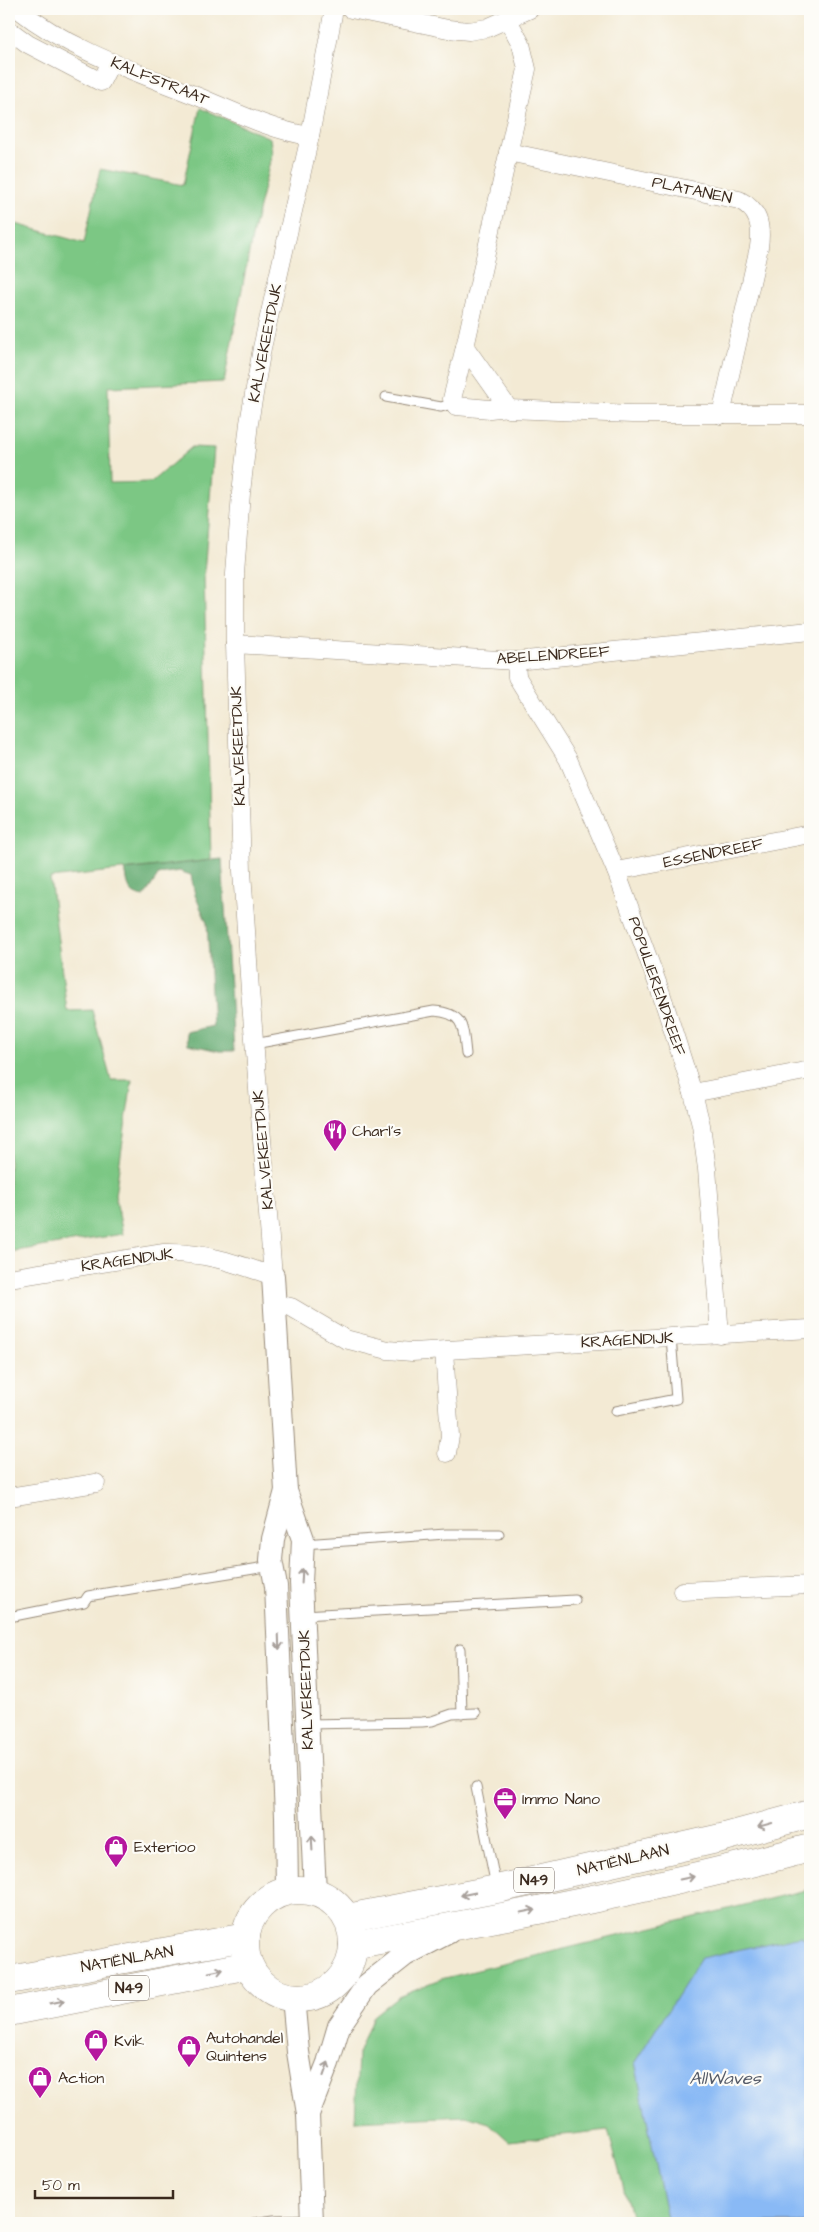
<svg xmlns="http://www.w3.org/2000/svg" width="819" height="2232" font-family="'Architects Daughter',sans-serif">
	<rect width="100%" height="100%" fill="#fdfcf7"/>
	<filter id="ink" filterUnits="userSpaceOnUse"><feTurbulence type="fractalNoise" baseFrequency=".02" numOctaves="2"/><feDisplacementMap in="SourceGraphic" scale="10" xChannelSelector="R" yChannelSelector="G"/><feConvolveMatrix kernelMatrix="1 2 1 2 8 2 1 2 1" color-interpolation-filters="sRGB"/></filter>
	<filter id="wash" filterUnits="userSpaceOnUse"><feTurbulence type="fractalNoise" baseFrequency=".0096" numOctaves="4" result="noise"/><feDisplacementMap in="SourceGraphic" scale="20" xChannelSelector="R" yChannelSelector="G"/><feGaussianBlur stdDeviation="1.12" result="paint"/><feColorMatrix in="noise" values="0 0 0 0 0 0 0 0 0 0 0 0 0 0 0 0 0 1.4 0 .05"/><feComposite in="paint" operator="in"/></filter>
	<g filter="url(#wash)">
		<rect width="100%" height="100%" fill="#f3ead4"/>
		<!-- green -->
		<g fill="#7cc784" stroke="#5c7851">
			<polygon points="200,108 270,138 272,153 253,232 224,382 108,387 110,483 151,482 192,447 214,448 204,574 211,860 50,878 67,1011 92,1010 111,1080 132,1080 115,1195 123,1234 9,1252 9,222 84,243 100,169 183,185"/>
			<polygon points="810,1889 810,2223 633,2223 608,2130 509,2141 489,2123 466,2116 355,2121 358,2054 373,2016 398,1996 441,1979"/>
		</g>
		<!-- forest -->
		<path fill="#65ac72" stroke="#506b48" d="M222,859L234,1051H219L188,1044L186,1032L213,1026L207,923L195,895L191,875L179,871L159,874L144,897C126,894 129,885 125,870Z"/>
		<!-- water -->
		<polygon fill="#89b9f5" stroke="#62728a" points="801,1936 810,1943 810,2223 668,2223 635,2062 701,1958"/>
	</g>
	<g filter="url(#ink)">
		<g fill="none" stroke-linecap="round" stroke-linejoin="round">
			<!-- service casing -->
			<g stroke="#978a79" stroke-width="11">
				<g id="service">
					<polyline points="386,397 441,407 455,403"/>
					<path d="M254,1044L434,1011C465,1013 463,1028 466,1054"/>
					<polyline points="616,1411 676,1399 671,1337"/>
					<polyline points="303,1544 446,1534 499,1534"/>
					<polyline points="303,1615 575,1600"/>
					<polyline points="9,1617 84,1602 88,1596 272,1566"/>
					<polyline points="460,1649 462,1714"/>
					<polyline points="307,1724 422,1722 432,1721 452,1714 476,1713"/>
					<polyline points="476,1787 496,1886"/>
					<polyline points="253,2223 274,2220 312,2219"/>
				</g>
			</g>
			<!-- minor casing -->
			<g stroke="#978a79" stroke-width="19">
				<g id="minor">
					<path d="M18,9C71,51 137,72 199,97C235,112 271,130 310,136"/>
					<polyline points="351,9 448,29 469,31 487,28 530,9"/>
					<polyline points="508,20 521,44 527,69 465,347 509,409 632,414 810,414"/>
					<polyline points="9,30 28,44 101,82 111,62"/>
					<path d="M508,152L739,200C759,210 762,226 759,247L721,415"/>
					<polyline points="465,347 452,399 456,406 490,409 508,407"/>
					<polyline points="235,644 516,661 810,631"/>
					<polyline points="516,661 517,677 568,759 616,871 661,993 693,1093 701,1125 707,1169 720,1335"/>
					<polyline points="616,871 810,834"/>
					<polyline points="693,1093 810,1070"/>
					<path d="M9,1278L164,1253C205,1252 235,1263 273,1276L250,990L242,871L235,644V574L241,493L249,423L262,348L310,136L334,9"/>
					<polyline points="275,1304 291,1307 345,1339 388,1350 412,1352 810,1329"/>
					<polyline points="444,1351 450,1436 447,1453"/>
					<polyline points="9,1497 96,1483"/>
					<polyline points="682,1591 810,1585"/>
				</g>
			</g>
			<!-- tertiary casing -->
			<g stroke="#978a79" stroke-width="24">
				<g id="tertiary">
					<polyline points="273,1276 286,1491 303,1539 301,1583 315,1892"/>
					<polyline points="286,1491 273,1539 271,1560 276,1586 286,1816 287,1891"/>
					<polyline points="293,1997 298,2052 308,2114 312,2223"/>
					<polyline points="308,2114 328,2063 339,2026 367,1985 405,1955 449,1932"/>
				</g>
			</g>
			<!-- primary casing -->
			<g stroke="#978a79" stroke-width="29">
				<g id="primary">
					<circle cx="299" cy="1944" r="54"/>
					<polyline points="347,1918 497,1889 721,1838 810,1814"/>
					<path d="M353,1945C506,1917 660,1888 810,1848"/>
					<polyline points="9,1980 246,1937"/>
					<polyline points="9,2012 249,1965"/>
				</g>
			</g>
			<!-- service -->
			<use href="#service" stroke="#fff" stroke-width="9"/>
			<!-- minor -->
			<use href="#minor" stroke="#fff" stroke-width="18"/>
			<!-- tertiary -->
			<use href="#tertiary" stroke="#fff" stroke-width="22"/>
			<!-- primary -->
			<use href="#primary" stroke="#fff" stroke-width="28"/>
		</g>
		<!-- one-way arrows -->
		<defs><path id="oneway-shaft" d="M-6 0H5M1.5-3L5.5 0L1.5 3" fill="none" stroke-width="1.6" stroke-linecap="round" stroke-linejoin="round" transform="scale(1.25)"/></defs>
		<g stroke="#a79f9a">
			<use href="#oneway-shaft" transform="translate(302 1576) rotate(-87)"/>
			<use href="#oneway-shaft" transform="translate(279 1642) rotate(88)"/>
			<use href="#oneway-shaft" transform="translate(765 1825) rotate(165)"/>
			<use href="#oneway-shaft" transform="translate(312 1843) rotate(-93)"/>
			<use href="#oneway-shaft" transform="translate(687 1878) rotate(-12)"/>
			<use href="#oneway-shaft" transform="translate(468 1894) rotate(169)"/>
			<use href="#oneway-shaft" transform="translate(528 1911) rotate(-11)"/>
			<use href="#oneway-shaft" transform="translate(216 1971) rotate(-11)"/>
			<use href="#oneway-shaft" transform="translate(57 2002) rotate(-11)"/>
			<use href="#oneway-shaft" transform="translate(326 2069) rotate(-70)"/>
		</g>
	</g>
	<!-- icons -->
	<defs>
		<g id="restaurant-pin" transform="scale(1.25)"><path d="M0 17L-7.5 6A9.5 9.5 0 1 1 7.5 6Z" fill="#b5179e" stroke="#fdfcf7"/><path d="M-5-6h1v4h1v-4h1v4h1v-4h1v5L-1.5 .5V6h-2V.5L-5-1ZM5-6V6H3V1.5H1.5Q1.5-4 5-6Z" fill="#fff"/></g>
		<g id="office-pin" transform="scale(1.25)"><path d="M0 17L-7.5 6A9.5 9.5 0 1 1 7.5 6Z" fill="#b5179e" stroke="#fdfcf7"/><path d="M-6-3h4V-5.5h4V-3h4V5H-6ZM-1-4.5V-3h2v-1.5ZM-6 0V1H6V0Z" fill="#fff"/></g>
		<g id="shop-pin" transform="scale(1.25)"><path d="M0 17L-7.5 6A9.5 9.5 0 1 1 7.5 6Z" fill="#b5179e" stroke="#fdfcf7"/><path d="M-5-2.5h2.3a2.7 3.5 0 0 1 5.4 0H5L5.5 6h-11ZM-1.5-2.5h3a1.5 2.3 0 0 0-3 0Z" fill="#fff"/></g>
	</defs>
	<g fill-rule="evenodd">
		<use href="#restaurant-pin" x="335" y="1131"/>
		<use href="#office-pin" x="505" y="1799"/>
		<use href="#shop-pin" x="116" y="1847"/>
		<use href="#shop-pin" x="96" y="2041"/>
		<use href="#shop-pin" x="189" y="2047"/>
		<use href="#shop-pin" x="40" y="2078"/>
	</g>
	<g text-anchor="middle" dominant-baseline="central" stroke-width="4.5" stroke-linejoin="round" paint-order="stroke">
		<!-- shield labels -->
		<g fill="#fdfcf7" stroke="#75695f" stroke-width="1">
			<rect x="514" y="1867.5" width="40" height="25" rx="4"/>
			<rect x="109" y="1975.5" width="40" height="25" rx="4"/>
		</g>
		<g font-size="15" font-weight="bold" fill="#3b2a1e">
			<text x="534" y="1880">N49</text>
			<text x="129" y="1988">N49</text>
		</g>
		<!-- street labels -->
		<g font-size="16" fill="#3b2a1e" stroke="#fdfcf7">
			<text transform="translate(160 81) rotate(22)">KALFSTRAAT</text>
			<text transform="translate(692 190) rotate(12)">PLATANEN</text>
			<text transform="translate(265 343) rotate(-79)">KALVEKEETDIJK</text>
			<text transform="translate(553 655) rotate(-4)">ABELENDREEF</text>
			<text transform="translate(238 746) rotate(-92)">KALVEKEETDIJK</text>
			<text transform="translate(713 853) rotate(-11)">ESSENDREEF</text>
			<text transform="translate(657 986) rotate(71)">POPULIERENDREEF</text>
			<text transform="translate(263 1150) rotate(-95)">KALVEKEETDIJK</text>
			<text transform="translate(127 1260) rotate(-8)">KRAGENDIJK</text>
			<text transform="translate(627 1340) rotate(-3)">KRAGENDIJK</text>
			<text transform="translate(306 1690) rotate(-92)">KALVEKEETDIJK</text>
			<text transform="translate(623 1860) rotate(-13)">NATIËNLAAN</text>
			<text transform="translate(127 1959) rotate(-10)">NATIËNLAAN</text>
		</g>
		<!-- poi labels -->
		<g font-size="16" fill="#3b2a1e" stroke="#fdfcf7" text-anchor="start">
			<text x="352" y="1131">Charl's</text>
			<text x="522" y="1799">Immo Nano</text>
			<text x="134" y="1847">Exterioo</text>
			<text x="206" y="2038">Autohandel<tspan x="206" dy="18">Quintens</tspan></text>
			<text x="114" y="2041">Kvik</text>
			<text x="58" y="2078">Action</text>
		</g>
		<!-- water labels -->
		<g font-size="18" font-style="italic" fill="#565c69" stroke="#fdfcf7">
			<text x="725" y="2078">AllWaves</text>
		</g>
	</g>
	<!-- margin -->
	<rect width="819" height="2232" fill="none" stroke="#fdfcf7" stroke-width="30"/>
	<!-- scale -->
	<path d="M35 2190v8h138v-8" fill="none" stroke="#3b2a1e" stroke-width="2.5"/>
	<text x="42" y="2190" font-size="15" fill="#3b2a1e" stroke="#fdfcf7" stroke-width="4" paint-order="stroke">50 m</text>
</svg>
